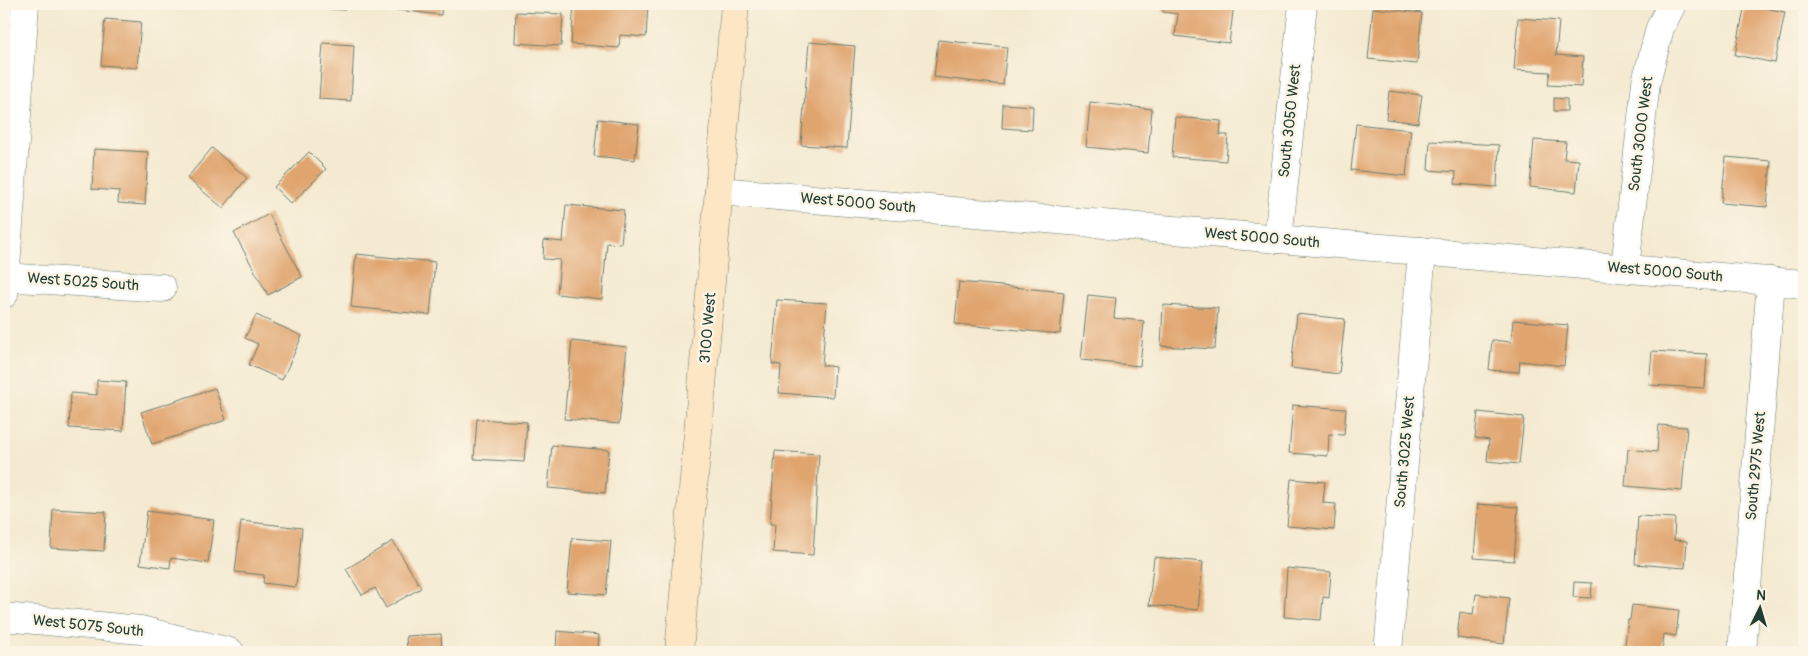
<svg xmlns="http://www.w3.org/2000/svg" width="1808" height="656" font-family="Pangolin,sans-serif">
	<rect width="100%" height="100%" fill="#fcf5e5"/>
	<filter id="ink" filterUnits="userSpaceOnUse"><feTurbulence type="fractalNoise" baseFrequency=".02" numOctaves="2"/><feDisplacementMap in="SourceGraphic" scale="10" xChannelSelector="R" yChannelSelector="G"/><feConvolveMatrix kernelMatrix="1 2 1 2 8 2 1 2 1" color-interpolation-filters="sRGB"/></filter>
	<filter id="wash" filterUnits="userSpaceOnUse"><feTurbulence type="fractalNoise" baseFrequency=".0096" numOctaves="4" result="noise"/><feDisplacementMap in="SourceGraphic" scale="20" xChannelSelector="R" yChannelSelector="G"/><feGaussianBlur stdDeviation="1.12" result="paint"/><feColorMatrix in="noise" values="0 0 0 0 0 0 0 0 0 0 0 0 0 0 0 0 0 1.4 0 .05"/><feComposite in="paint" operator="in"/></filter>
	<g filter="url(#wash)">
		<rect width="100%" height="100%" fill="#f4ead1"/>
		<g id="blocks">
			<!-- building -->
			<g fill="#e0a46e">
				<polygon points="291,4 346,4 345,10 291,7"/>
				<polygon points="371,4 442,4 441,15 371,7"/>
				<polygon points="574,4 648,4 646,37 620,35 619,48 571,44"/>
				<polygon points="1164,4 1234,4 1229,43 1175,36 1178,14 1163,12"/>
				<polygon points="1745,4 1785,12 1775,63 1735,55"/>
				<polygon points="1373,8 1422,13 1417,64 1368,59"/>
				<polygon points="516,12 563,14 561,46 515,43"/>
				<polygon points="1518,18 1559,21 1556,55 1583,57 1581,87 1548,85 1550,72 1514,70"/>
				<polygon points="105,19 141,22 137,68 101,65"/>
				<polygon points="938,40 1007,47 1003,85 934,77"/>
				<polygon points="809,42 855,46 847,148 801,145"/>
				<polygon points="323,43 354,45 351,101 319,99"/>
				<polygon points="1389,91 1422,95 1418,123 1386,119"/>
				<polygon points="1554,98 1567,99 1567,111 1554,111"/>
				<polygon points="1090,102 1152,109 1148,153 1086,147"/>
				<polygon points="1003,104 1033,106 1032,130 1002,128"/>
				<polygon points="1175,117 1221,121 1220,135 1228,135 1226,161 1172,157"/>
				<polygon points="598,119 639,124 635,160 594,156"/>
				<polygon points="1356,124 1411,130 1406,176 1351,170"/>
				<polygon points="1534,140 1566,142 1564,159 1579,160 1576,192 1530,187"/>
				<polygon points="1430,141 1499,145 1497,187 1455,184 1456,172 1428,170"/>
				<polygon points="212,148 247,178 223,208 187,178"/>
				<polygon points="94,149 148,152 145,205 118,203 119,191 92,189"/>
				<polygon points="309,152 326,169 291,204 274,187"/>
				<polygon points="1726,157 1771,161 1767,207 1721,203"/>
				<polygon points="566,205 624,210 621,244 607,243 602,299 557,294 560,260 543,259 544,240 563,242"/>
				<polygon points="269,214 302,277 268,295 234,233"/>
				<polygon points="356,254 435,262 430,315 351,307"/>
				<polygon points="959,282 1064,292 1060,334 955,324"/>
				<polygon points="1088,295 1116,298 1114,318 1144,321 1140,366 1081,360"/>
				<polygon points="777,300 827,303 822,365 835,367 833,397 779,393 781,365 772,364"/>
				<polygon points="1163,305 1218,308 1215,349 1161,346"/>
				<polygon points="1297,314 1345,319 1339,374 1291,368"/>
				<polygon points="256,315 302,336 282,380 249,365 258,344 245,338"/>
				<polygon points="1513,320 1568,325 1564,366 1520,361 1519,372 1489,370 1492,340 1511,342"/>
				<polygon points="572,341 627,347 619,424 564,419"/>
				<polygon points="1652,351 1707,354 1705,388 1649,385"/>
				<polygon points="97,380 126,382 123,431 69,428 71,393 97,395"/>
				<polygon points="215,388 226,420 152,444 141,412"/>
				<polygon points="1293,405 1346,409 1344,435 1329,434 1328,456 1289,453"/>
				<polygon points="1478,412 1524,417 1519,464 1487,461 1489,440 1475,438"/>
				<polygon points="477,419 527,422 524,462 474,459"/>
				<polygon points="1659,425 1687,427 1682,491 1625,486 1628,449 1657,452"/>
				<polygon points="552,445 609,450 605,493 548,488"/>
				<polygon points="775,451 819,454 813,555 773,552 775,524 770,524"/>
				<polygon points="1291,479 1325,482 1323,503 1336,504 1334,530 1287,526"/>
				<polygon points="1478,504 1518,507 1514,561 1474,558"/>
				<polygon points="53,509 106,512 104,551 51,548"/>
				<polygon points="147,511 214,520 208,563 171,558 170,568 140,564"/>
				<polygon points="1638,516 1675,518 1674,540 1687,541 1685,568 1635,564"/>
				<polygon points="241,521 302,528 296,587 263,583 264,575 235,572"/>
				<polygon points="572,538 611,541 606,595 567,592"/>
				<polygon points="393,541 421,588 386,608 375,588 362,595 346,569"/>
				<polygon points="1154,557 1203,562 1198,610 1149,605"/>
				<polygon points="1287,568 1331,572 1329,598 1323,597 1321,620 1284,617"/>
				<polygon points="1574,582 1592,583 1591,598 1573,597"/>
				<polygon points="1476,594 1509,598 1504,644 1457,638 1460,612 1473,614"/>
				<polygon points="1632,605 1679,610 1676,636 1664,634 1662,652 1624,652 1628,620 1630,620"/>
				<polygon points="557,631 599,635 598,652 556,652"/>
				<polygon points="441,634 442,652 407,652 406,636"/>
			</g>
		</g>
	</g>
	<g filter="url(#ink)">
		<use href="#blocks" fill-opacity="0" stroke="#6a7a6b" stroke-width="1"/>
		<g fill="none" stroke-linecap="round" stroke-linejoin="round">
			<!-- street casing -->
			<g stroke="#6a7a6b" stroke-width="29">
				<g id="street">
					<polyline points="719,191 1804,284"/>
					<polyline points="1278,239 1303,4"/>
					<polyline points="1625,268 1646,82 1660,28 1672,4"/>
					<polyline points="5,277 162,288"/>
					<polyline points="4,294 25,4"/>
					<polyline points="4,617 141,630 230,652"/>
					<polyline points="1388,652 1422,251"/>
					<polyline points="1742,652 1771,281"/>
				</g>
			</g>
			<!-- secondary casing -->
			<g stroke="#6a7a6b" stroke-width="29">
				<polyline id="secondary" points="679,652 735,4"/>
			</g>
			<!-- street -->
			<use href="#street" stroke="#fff" stroke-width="28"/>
			<!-- secondary -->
			<use href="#secondary" stroke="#fce6c4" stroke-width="28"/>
		</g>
	</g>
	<g text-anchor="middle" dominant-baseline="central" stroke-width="5" stroke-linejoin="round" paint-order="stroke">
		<!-- street labels -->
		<g font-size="15" fill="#1f3d34" stroke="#fcf5e5">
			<text transform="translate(1290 121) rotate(-84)">South 3050 West</text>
			<text transform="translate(1641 134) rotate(-83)">South 3000 West</text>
			<text transform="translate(858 203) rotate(5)">West 5000 South</text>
			<text transform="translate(1262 238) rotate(5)">West 5000 South</text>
			<text transform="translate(1665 272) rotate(5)">West 5000 South</text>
			<text transform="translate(83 282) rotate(4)">West 5025 South</text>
			<text transform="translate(708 328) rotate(-85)">3100 West</text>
			<text transform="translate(1405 452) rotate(-85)">South 3025 West</text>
			<text transform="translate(1756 466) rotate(-85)">South 2975 West</text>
			<text transform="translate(88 626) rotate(6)">West 5075 South</text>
		</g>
	</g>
	<!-- margin -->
	<rect width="1808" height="656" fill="none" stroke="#fcf5e5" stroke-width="20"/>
	<!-- north arrow -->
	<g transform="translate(1760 608) rotate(5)" stroke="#fcf5e5" stroke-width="4" paint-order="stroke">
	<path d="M0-4L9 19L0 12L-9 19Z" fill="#1f3d34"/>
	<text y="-8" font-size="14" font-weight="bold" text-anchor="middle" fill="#1f3d34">N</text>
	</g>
</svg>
